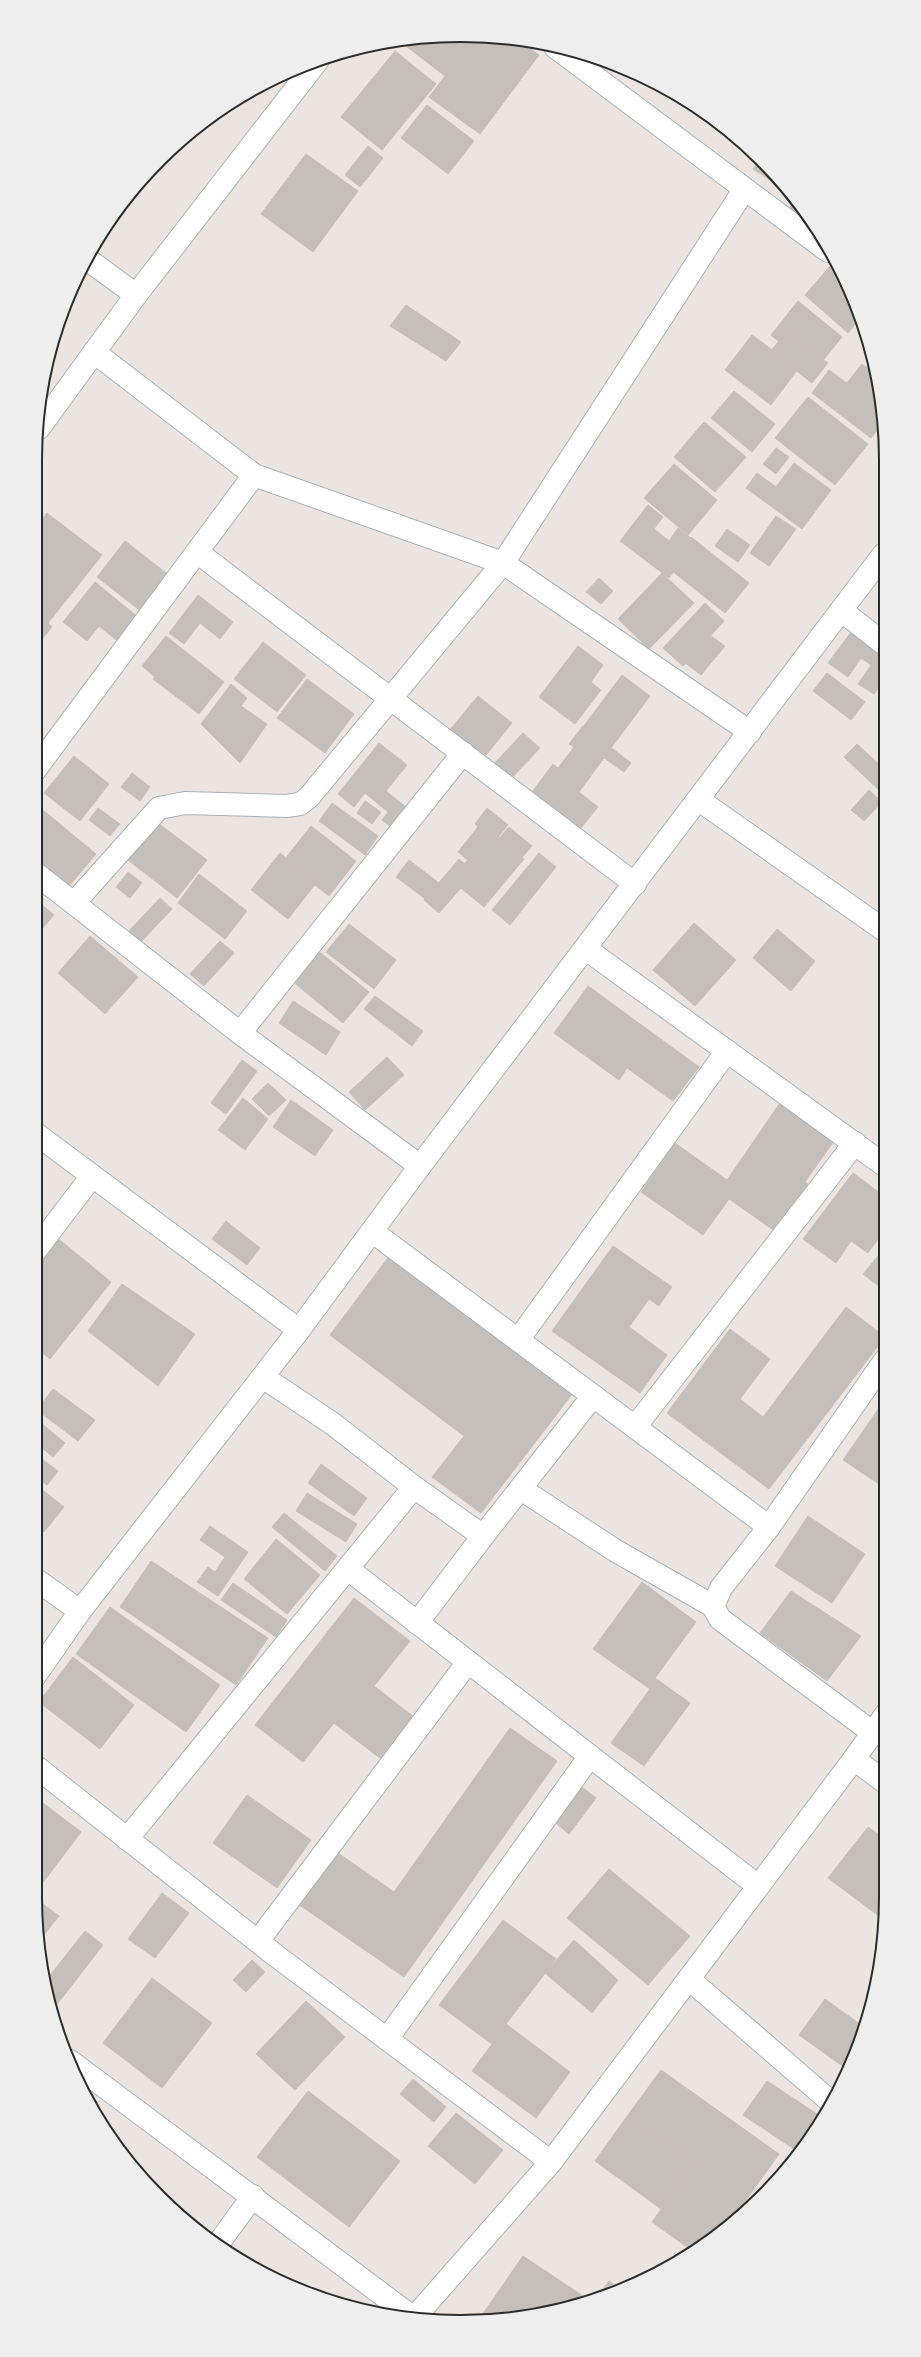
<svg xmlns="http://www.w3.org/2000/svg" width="921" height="2357" font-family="Karla,sans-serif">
	<rect width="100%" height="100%" fill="#ece4e0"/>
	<!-- building -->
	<g fill="#c5bfbb" stroke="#c7bfb9">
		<polygon points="489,36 521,41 539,55 480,134 429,97 445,76 398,40"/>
		<polygon points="395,51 436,84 382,150 341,117"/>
		<polygon points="427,105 474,141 448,174 401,138"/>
		<polygon points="368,146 383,158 360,187 345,175"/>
		<polygon points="306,154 358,191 313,252 261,214"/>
		<polygon points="759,161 774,174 770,180 753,169"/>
		<polygon points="794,201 806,218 802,225 786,214"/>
		<polygon points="832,264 842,273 861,317 848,333 805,295"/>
		<polygon points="798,301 842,337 815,370 771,335"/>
		<polygon points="406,305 461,342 446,361 390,326"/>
		<polygon points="787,331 828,363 812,383 771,351"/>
		<polygon points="752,335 798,369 771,405 725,370"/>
		<polygon points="862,364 875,374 882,405 882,424 871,438 812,393 829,370 847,383"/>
		<polygon points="734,391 775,424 752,452 711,418"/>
		<polygon points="808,397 868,444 835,485 775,438"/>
		<polygon points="704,422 746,457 715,492 674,457"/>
		<polygon points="776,448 789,457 776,474 763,464"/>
		<polygon points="794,463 831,490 802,529 746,488 757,473 776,487"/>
		<polygon points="674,464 717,500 688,535 644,498"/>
		<polygon points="648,505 663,517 654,529 669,541 678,528 696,542 669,578 620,541"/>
		<polygon points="47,513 102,555 48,623 52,627 39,643 35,640 35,529"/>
		<polygon points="776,516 796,529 769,566 750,553"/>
		<polygon points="727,529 750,545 738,562 715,546"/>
		<polygon points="691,537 749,583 725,613 667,567"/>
		<polygon points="125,541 170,576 142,612 97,577"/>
		<polygon points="662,573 694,603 649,649 618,619"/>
		<polygon points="599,578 613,591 601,604 586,592"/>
		<polygon points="95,582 139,618 119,642 99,626 87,641 63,622"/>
		<polygon points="198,595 233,622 220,639 200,623 184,644 169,633"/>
		<polygon points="705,603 724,621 683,666 663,648"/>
		<polygon points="852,631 883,653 883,683 874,694 858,684 871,665 861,658 848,677 828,663"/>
		<polygon points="707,633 725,646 701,675 684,662"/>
		<polygon points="166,636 224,682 199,714 153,679 155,677 142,666"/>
		<polygon points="263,642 306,675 277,712 234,679"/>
		<polygon points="578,646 603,665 591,682 601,690 575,724 539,697"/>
		<polygon points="827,673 865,702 851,720 813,691"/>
		<polygon points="622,675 650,696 608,752 580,731"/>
		<polygon points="307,679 354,714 325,753 277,718"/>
		<polygon points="231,684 247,698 241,706 267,724 240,763 201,724"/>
		<polygon points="478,696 512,723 482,760 448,732"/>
		<polygon points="583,726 631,763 624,772 604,758 579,792 598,807 581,828 532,792 553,764 558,768 574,747 569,744"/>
		<polygon points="523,733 540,748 506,784 490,768"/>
		<polygon points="379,743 407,765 386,791 406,807 390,826 382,820 388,812 365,793 354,807 338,794"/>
		<polygon points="857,744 883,768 883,788 880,791 844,757"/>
		<polygon points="74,756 109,784 80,821 44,793"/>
		<polygon points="132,773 150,787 140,801 121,787"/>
		<polygon points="869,790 882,802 864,821 851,810"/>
		<polygon points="365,801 381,812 372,824 357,813"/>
		<polygon points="332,803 378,836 365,855 319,821"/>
		<polygon points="38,806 96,854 65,891 35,866 35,810"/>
		<polygon points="98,808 120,824 110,836 89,820"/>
		<polygon points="487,808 508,825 475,866 458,852 478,827 475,824"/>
		<polygon points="158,823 207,860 177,898 128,860"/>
		<polygon points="311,826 356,861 329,896 284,860"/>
		<polygon points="509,827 532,846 519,861 496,842"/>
		<polygon points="491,832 524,859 484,907 451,880"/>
		<polygon points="280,853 317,882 288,919 251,890"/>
		<polygon points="539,853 556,867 510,925 492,910"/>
		<polygon points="459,859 475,872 439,913 424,900"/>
		<polygon points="409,860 448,890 436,907 396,877"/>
		<polygon points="128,872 142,883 130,898 116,887"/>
		<polygon points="199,874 247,911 225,939 178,903"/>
		<polygon points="160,898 172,909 139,944 127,933"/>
		<polygon points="35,899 54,915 35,937"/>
		<polygon points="694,923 736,960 695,1006 653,970"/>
		<polygon points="349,924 396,960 374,989 326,952"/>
		<polygon points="777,929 815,961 791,991 753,958"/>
		<polygon points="90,936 138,977 105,1014 58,973"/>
		<polygon points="220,941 234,953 204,986 190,974"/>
		<polygon points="317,950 369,992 343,1023 292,981"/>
		<polygon points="588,986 699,1067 673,1101 627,1068 619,1080 554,1033"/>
		<polygon points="375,996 423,1031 412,1046 364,1009"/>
		<polygon points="293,1001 340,1032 326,1055 279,1023"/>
		<polygon points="387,1057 404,1075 365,1110 349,1092"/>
		<polygon points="242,1060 257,1071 226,1114 211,1103"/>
		<polygon points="268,1083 286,1100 269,1116 252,1099"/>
		<polygon points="243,1098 268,1119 245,1150 218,1130"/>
		<polygon points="291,1100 333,1130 315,1156 273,1127"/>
		<polygon points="782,1100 836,1138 805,1182 812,1187 779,1234 729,1199 703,1235 641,1192 675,1143 727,1180"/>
		<polygon points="853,1173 884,1196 884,1231 868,1253 851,1241 836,1263 803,1239"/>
		<polygon points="226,1221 260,1248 247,1265 212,1239"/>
		<polygon points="55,1236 111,1282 50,1359 35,1347 35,1260"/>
		<polygon points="613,1246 672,1287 659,1306 649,1299 629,1327 667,1355 640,1393 552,1331"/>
		<polygon points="390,1255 573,1393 481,1513 432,1477 464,1436 330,1335"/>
		<polygon points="878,1256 884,1261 885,1291 863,1274"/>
		<polygon points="122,1284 195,1334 158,1386 88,1331"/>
		<polygon points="846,1307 885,1337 769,1489 667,1413 730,1329 770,1359 740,1399 763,1417"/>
		<polygon points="53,1389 95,1420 78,1441 37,1410"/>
		<polygon points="879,1408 885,1412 885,1488 843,1460"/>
		<polygon points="41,1423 65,1443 53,1457 35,1442 35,1430"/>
		<polygon points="35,1454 58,1471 47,1485 35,1476"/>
		<polygon points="321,1464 367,1498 354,1516 308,1483"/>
		<polygon points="35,1484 64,1507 44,1532 35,1525"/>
		<polygon points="307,1493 357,1524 346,1542 296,1511"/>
		<polygon points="284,1513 337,1556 325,1571 272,1527"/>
		<polygon points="808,1516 865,1554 832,1603 775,1566"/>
		<polygon points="210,1526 248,1552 218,1596 197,1582 208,1567 215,1572 225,1557 200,1540"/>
		<polygon points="276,1539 320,1575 287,1614 244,1579"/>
		<polygon points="151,1561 268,1638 236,1685 120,1607"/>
		<polygon points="642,1582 696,1622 655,1678 690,1703 644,1766 611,1743 650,1689 593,1649"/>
		<polygon points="233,1583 287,1620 276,1637 221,1600"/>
		<polygon points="791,1591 861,1636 827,1681 760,1633"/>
		<polygon points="354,1598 410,1641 374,1686 418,1720 385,1762 334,1723 303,1762 255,1725"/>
		<polygon points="110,1607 220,1685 186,1732 76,1654"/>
		<polygon points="73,1657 134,1705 100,1749 39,1702"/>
		<polygon points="510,1728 557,1761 404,1977 298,1904 335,1851 394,1892"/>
		<polygon points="578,1784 596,1798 569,1834 550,1818"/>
		<polygon points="247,1795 311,1840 277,1888 213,1843"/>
		<polygon points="35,1797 81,1832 35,1893"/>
		<polygon points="868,1827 886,1840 886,1896 883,1919 828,1878"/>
		<polygon points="609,1869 690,1936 648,1985 567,1918"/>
		<polygon points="162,1893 189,1913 155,1958 128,1939"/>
		<polygon points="35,1898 59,1916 39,1941"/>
		<polygon points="503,1920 556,1959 506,2024 570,2072 536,2118 472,2071 492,2044 439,2005"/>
		<polygon points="85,1931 103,1945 55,2007 49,2003 44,1983"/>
		<polygon points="574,1940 618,1980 592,2013 545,1973"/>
		<polygon points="252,1960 265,1972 246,1992 233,1980"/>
		<polygon points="152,1978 212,2023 162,2088 103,2043"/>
		<polygon points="825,1999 864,2027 848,2070 799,2035"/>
		<polygon points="306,2001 345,2037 295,2090 256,2054"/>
		<polygon points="661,2070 779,2154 726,2228 694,2252 652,2222 695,2162 628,2115"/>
		<polygon points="413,2079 446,2107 434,2122 400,2094"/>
		<polygon points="767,2081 820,2116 797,2151 743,2115"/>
		<polygon points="308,2091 400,2161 349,2227 257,2157"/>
		<polygon points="456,2113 503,2150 475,2184 428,2146"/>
		<polygon points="628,2115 695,2162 661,2209 595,2161"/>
		<polygon points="523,2256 583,2296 578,2303 544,2314 490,2321 482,2315"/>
		<polygon points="609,2281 621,2290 596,2298"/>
	</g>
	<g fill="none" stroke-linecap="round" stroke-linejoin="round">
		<!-- minor casing -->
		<g stroke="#acb1b7" stroke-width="24">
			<g id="minor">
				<polyline points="555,47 828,251"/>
				<polyline points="87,259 136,295"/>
				<polyline points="94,352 254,475 503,563 750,732"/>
				<polyline points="39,428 136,295 318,60"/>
				<polyline points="197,552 635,884"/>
				<polyline points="842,611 883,643"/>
				<polyline points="35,770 254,475"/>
				<polyline points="699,800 884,930"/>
				<polyline points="35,873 240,1033 420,1166"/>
				<polyline points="74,903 159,808 185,803 286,806 300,804 309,797 503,563 744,190"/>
				<polyline points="586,949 884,1165"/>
				<polyline points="240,1033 463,753"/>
				<polyline points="35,1133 299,1330"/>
				<polyline points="373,1232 769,1527"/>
				<polyline points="35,1251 92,1176"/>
				<polyline points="518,1340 727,1051"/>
				<polyline points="263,1377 333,1424 414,1487 483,1536 593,1396"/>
				<polyline points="635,1427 855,1143"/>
				<polyline points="521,1489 616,1551 713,1606 720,1619 872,1732"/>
				<polyline points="348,1569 758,1886"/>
				<polyline points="35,1579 80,1611"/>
				<polyline points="713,1606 721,1588 769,1527 885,1360"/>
				<polyline points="417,1623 483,1536"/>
				<polyline points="35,1676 80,1611 299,1330 420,1166 883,555"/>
				<polyline points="854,1759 886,1783"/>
				<polyline points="35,1766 275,1955 551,2162"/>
				<polyline points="127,1839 414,1487"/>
				<polyline points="258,1941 468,1662"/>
				<polyline points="689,1979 831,2102"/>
				<polyline points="387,2039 590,1756"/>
				<polyline points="70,2061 415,2319"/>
				<polyline points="218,2244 253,2196"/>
				<polyline points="414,2318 551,2162 854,1759 886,1714"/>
			</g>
		</g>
		<!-- minor -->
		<use href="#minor" stroke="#fff" stroke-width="22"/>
	</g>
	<!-- crop -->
	<path d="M0 0H921V2357H0ZM460 42H461A418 418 0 0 1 879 460V1897A418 418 0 0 1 461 2315H460A418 418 0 0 1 42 1897V460A418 418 0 0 1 460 42Z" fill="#eee" fill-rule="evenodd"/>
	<path fill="none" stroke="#2c2c2c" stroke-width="2" d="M460 42H461A418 418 0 0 1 879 460V1897A418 418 0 0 1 461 2315H460A418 418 0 0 1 42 1897V460A418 418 0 0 1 460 42Z"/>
</svg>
